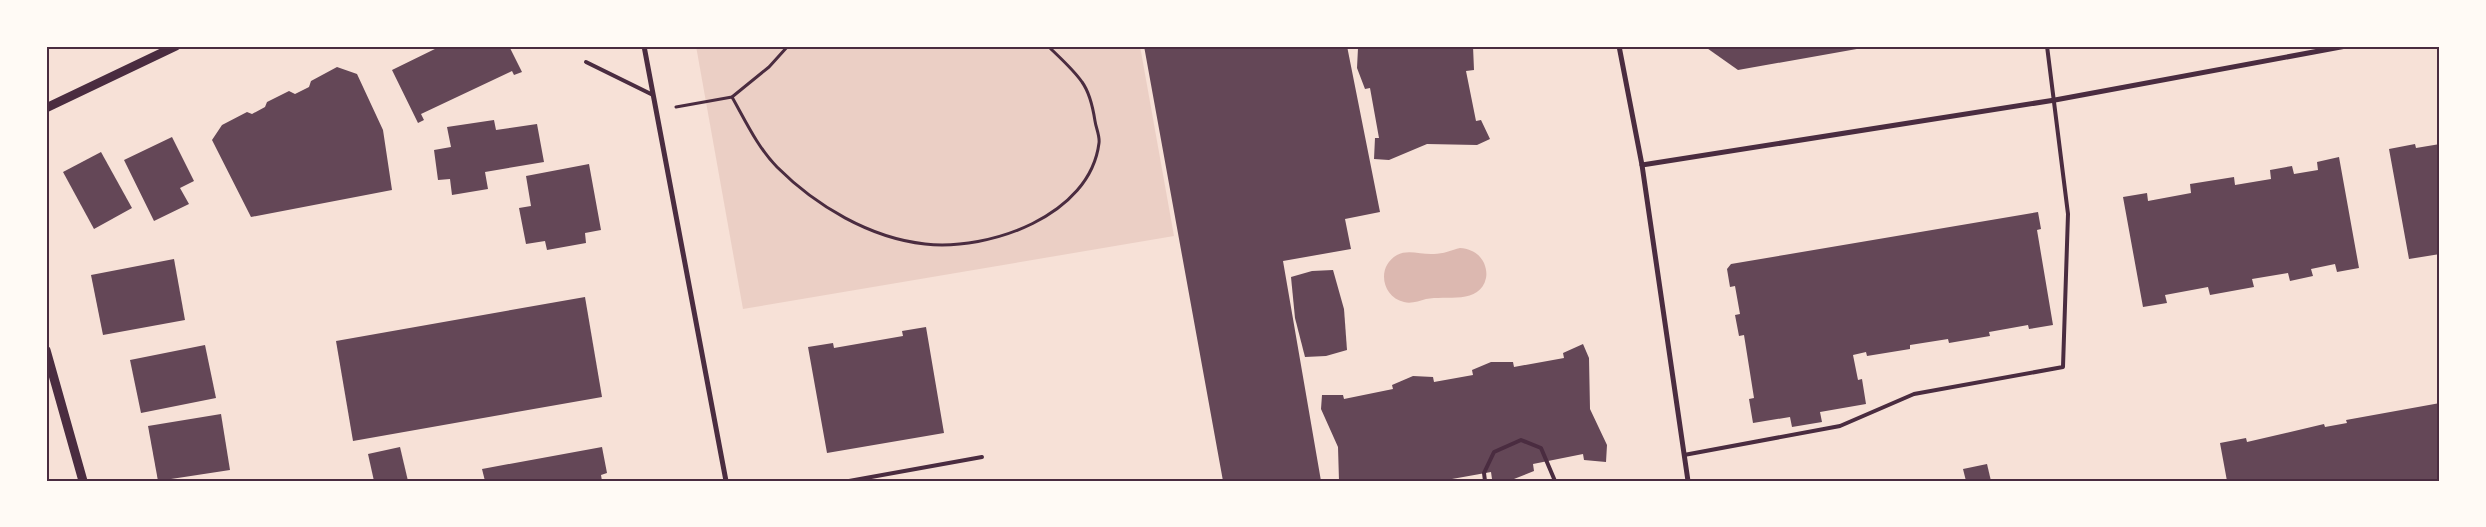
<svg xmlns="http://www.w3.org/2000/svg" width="2486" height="527" font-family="'Nunito Sans',sans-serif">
	<rect width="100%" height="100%" fill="#f7e1d7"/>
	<!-- green -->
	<polygon fill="#ebcfc5" points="696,46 1140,46 1174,236 743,309"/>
	<!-- water -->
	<path fill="#dcb8b0" d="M1460,248C1471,249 1479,253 1484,263C1486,268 1487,273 1486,278C1480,305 1446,295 1426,299C1419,301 1411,304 1404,302C1382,297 1376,267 1397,255C1408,249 1422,255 1434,254C1443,254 1452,250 1460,248Z"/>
	<!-- building -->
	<g fill="#644757">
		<polygon points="441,46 509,46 522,72 514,75 512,71 421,114 424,120 418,123 392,70"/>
		<polygon points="1144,46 1347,46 1380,212 1345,219 1351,249 1283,261 1321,481 1223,481"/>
		<polygon points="1362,46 1473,46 1474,70 1466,71 1476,121 1481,120 1490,139 1477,145 1427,144 1389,160 1374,159 1375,138 1379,138 1370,88 1365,89 1357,68 1358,48"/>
		<polygon points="1704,46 1868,46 1868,47 1738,70"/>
		<polygon points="337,67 357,74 383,130 392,190 251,217 212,140 222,125 247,112 252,114 265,107 267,102 289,91 295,94 309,87 311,81"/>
		<polygon points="494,120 496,130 537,124 544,162 485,172 488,189 452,195 450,179 438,180 434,150 451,147 447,127"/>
		<polygon points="172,137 194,181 180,188 189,204 154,221 124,160"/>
		<polygon points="2415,144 2416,148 2440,144 2440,254 2409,259 2389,149"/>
		<polygon points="101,152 132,208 94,229 63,172"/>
		<polygon points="2339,157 2359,268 2337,272 2335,264 2311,269 2313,276 2290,281 2288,273 2252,279 2254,287 2210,295 2208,287 2165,295 2167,303 2143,307 2123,197 2147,193 2148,201 2191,193 2190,184 2234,177 2235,185 2271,179 2270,170 2292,166 2294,174 2318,170 2317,162"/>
		<polygon points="589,164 601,230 585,233 586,243 547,250 545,241 526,244 519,208 531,206 526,176"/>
		<polygon points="2038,212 2041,229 2037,230 2053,325 2029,329 2028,325 1989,332 1990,336 1949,343 1948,339 1910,345 1910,349 1867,356 1866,352 1853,355 1858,380 1862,379 1866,404 1820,412 1822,422 1792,427 1790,417 1753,423 1749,399 1754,398 1744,335 1739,336 1735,315 1740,314 1735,286 1730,287 1727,269 1731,264"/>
		<polygon points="174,259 185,320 103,335 91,275"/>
		<polygon points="1333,270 1344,309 1347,350 1326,356 1305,357 1295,318 1291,277 1312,271"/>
		<polygon points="585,297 602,397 353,441 336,341"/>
		<polygon points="926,327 944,433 827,453 808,347 833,343 834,348 903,336 902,331"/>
		<polygon points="1583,344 1589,358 1590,409 1607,445 1606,462 1584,460 1583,454 1533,464 1534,471 1514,479 1492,479 1491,472 1452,479 1453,481 1339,481 1338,447 1321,409 1322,395 1343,395 1344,399 1393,389 1392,385 1413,376 1433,377 1434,382 1473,375 1472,370 1491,362 1513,362 1514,367 1564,358 1563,353"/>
		<polygon points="205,345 216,398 141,413 130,360"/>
		<polygon points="2440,403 2440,481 2227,481 2220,443 2246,438 2247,442 2324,424 2325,427 2347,423 2346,420"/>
		<polygon points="221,414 230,470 158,481 148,426"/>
		<polygon points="400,447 408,481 374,481 368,454"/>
		<polygon points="602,447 607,473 601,475 602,481 485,481 482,469"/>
		<polygon points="1987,464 1991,481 1966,481 1963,469"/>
	</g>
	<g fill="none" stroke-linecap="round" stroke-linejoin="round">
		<!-- path -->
		<g stroke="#4a2c40" stroke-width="3">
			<path d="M732,97C745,120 758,148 777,167C816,206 870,238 925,244C989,251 1090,216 1099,143C1100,136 1096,128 1095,121C1093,108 1090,93 1082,82C1073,69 1059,57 1048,46"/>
			<polyline points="676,107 732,97 769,67 788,46"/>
		</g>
		<!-- service -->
		<g stroke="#4a2c40" stroke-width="4">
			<polyline points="586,62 653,95"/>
			<polyline points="1684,455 1840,426 1914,394 2063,367 2068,214 2047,46"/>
			<polyline points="849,481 982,457"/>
			<polyline points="1485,481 1484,473 1494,452 1521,440 1541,448 1555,481"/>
		</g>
		<!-- minor -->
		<g stroke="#4a2c40" stroke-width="5">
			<polyline points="644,46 726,481"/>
			<polyline points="1619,46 1642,165 1688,481"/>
			<polyline points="1642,165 2055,100 2346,46"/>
		</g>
		<!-- tertiary -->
		<g stroke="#4a2c40" stroke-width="9">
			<polyline points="46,108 176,46"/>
			<polyline points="46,350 83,481"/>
		</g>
	</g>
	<!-- border -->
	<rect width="2486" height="527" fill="none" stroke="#fffaf5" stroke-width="95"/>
	<rect x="48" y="48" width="2390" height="432" fill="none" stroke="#4a2c40" stroke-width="2"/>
</svg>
